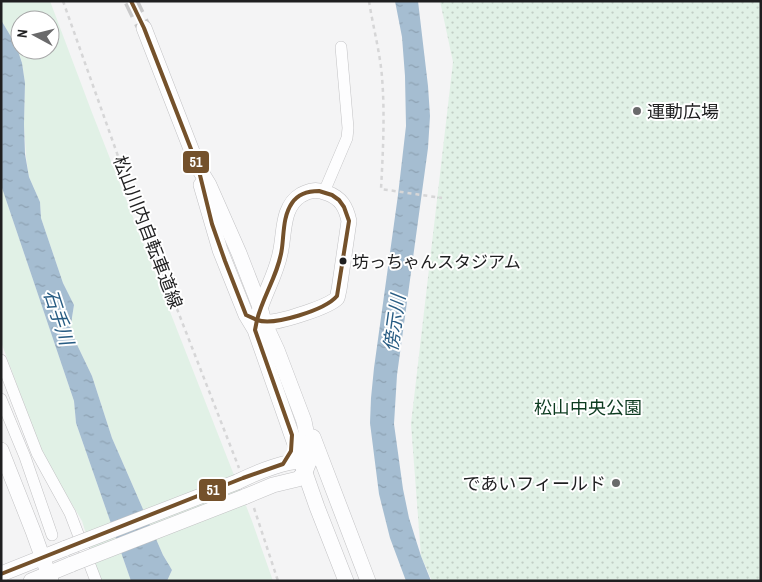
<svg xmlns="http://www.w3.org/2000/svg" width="762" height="582" font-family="'Archivo Narrow','Noto Sans JP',sans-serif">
	<defs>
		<pattern id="park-dots" width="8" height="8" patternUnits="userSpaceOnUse" patternTransform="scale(1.25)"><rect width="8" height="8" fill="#e1f1e6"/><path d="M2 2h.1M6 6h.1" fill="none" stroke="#c1cec5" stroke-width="1.8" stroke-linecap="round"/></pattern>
		<pattern id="water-ripples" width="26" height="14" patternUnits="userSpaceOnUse" patternTransform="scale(1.25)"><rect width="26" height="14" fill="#a5bdd1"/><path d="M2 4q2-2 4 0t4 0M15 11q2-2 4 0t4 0" fill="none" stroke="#8ea2b3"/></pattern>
	</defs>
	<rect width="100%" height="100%" fill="#f4f4f5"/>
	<!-- grass -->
	<g fill="#e1f1e6" fill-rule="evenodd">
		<path d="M1,1H50L91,110L252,521L273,581H167L172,570L163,555L112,438L92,376L70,330L74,305L63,283L41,218L40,202L29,177L26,157L24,124L25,83L22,63L16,45L1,20ZM20,20H50V50H20Z"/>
		<polygon points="1,185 74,401 76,423 131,581 101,581 82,521 44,457 1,342"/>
	</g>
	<!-- park -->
	<polygon fill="url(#park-dots)" points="440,1 761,1 761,581 432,581 421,556 411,424 453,62"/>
	<!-- water -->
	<g fill="url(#water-ripples)">
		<polygon points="395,1 418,1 428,86 430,116 428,148 397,375 394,424 403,489 409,518 421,556 431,581 406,581 390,538 379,494 370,423 371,398 374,368 398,195 406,126 405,76 402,37"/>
		<polygon points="1,20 16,45 22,63 25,83 24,124 25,154 29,177 40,202 41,218 63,283 74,305 70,330 92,376 112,438 163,555 172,570 167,581 131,581 76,423 74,401 1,185"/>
	</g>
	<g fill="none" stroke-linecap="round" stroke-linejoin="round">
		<!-- secondary-tunnel -->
		<polyline stroke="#c9c9ca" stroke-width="15" stroke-dasharray="15 8" stroke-linecap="butt" points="131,1 144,28"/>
		<!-- street casing -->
		<g stroke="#c2c2c4" stroke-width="12">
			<g id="street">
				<polyline points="324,192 347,138 348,128 341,47"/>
				<polyline points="1,360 37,453 70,513 96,581"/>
				<polyline points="1,399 25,457 52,535"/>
			</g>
		</g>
		<!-- secondary casing -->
		<g stroke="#c2c2c4" stroke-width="16">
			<g id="secondary">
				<polyline points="144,28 198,167 209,185 239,253 260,307 264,322 277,350 304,421 309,446 309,462 305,472 298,479 273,485 244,497"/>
				<polyline points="201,185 220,250 246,315 255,330 317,507 346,581"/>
				<path d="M255,320C260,321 265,323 270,322C283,321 329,307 337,298C338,296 338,293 339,290L349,221C346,207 341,198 327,193C317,189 310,190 301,195C281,207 285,234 280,254C276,274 265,292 259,312"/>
				<polyline points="313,437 368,581"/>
				<polyline points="1,450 33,531 51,581"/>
				<path d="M237,482C255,473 290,458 309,462"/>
				<polyline points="1,574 66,548"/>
				<polyline points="31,581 72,564"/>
			</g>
		</g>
		<!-- path -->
		<g stroke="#d6d6d7" stroke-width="2.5" stroke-dasharray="4 4" stroke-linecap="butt">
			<polyline points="63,1 124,173 239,468"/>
			<path d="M369,1C373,27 380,52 382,77C385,114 383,152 381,189L442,198"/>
			<polyline points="254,508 278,581"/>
		</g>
		<!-- street -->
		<use href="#street" stroke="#fdfdfe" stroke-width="11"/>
		<!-- secondary -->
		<use href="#secondary" stroke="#fdfdfe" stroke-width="15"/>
		<!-- secondary-bridge casing -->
		<g stroke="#c2c2c4" stroke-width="16" stroke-linecap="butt">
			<g id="secondary-bridge">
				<polyline points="66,548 237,482"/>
				<polyline points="72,564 244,497"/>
			</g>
		</g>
		<!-- secondary-bridge -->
		<use href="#secondary-bridge" stroke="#fdfdfe" stroke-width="15"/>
		<!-- bus-1 casing -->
		<g stroke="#fff" stroke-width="8">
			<g id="bus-1">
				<polyline points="131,1 144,28 198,167 212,224 225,261 246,315 257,320"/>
				<path d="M319,191L332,195L339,200L344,207L349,221L337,296C325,310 274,326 257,320C263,296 279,273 282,248C284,233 283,216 292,203C298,194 308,191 319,191Z"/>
				<polyline points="1,574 243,478 283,464 291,451 292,435 255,330 257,320"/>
			</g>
		</g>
		<!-- bus-1 -->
		<use href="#bus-1" stroke="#74512b" stroke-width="4"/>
	</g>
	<!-- markers -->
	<g fill="#6a6a6b" stroke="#fff" stroke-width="2">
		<circle cx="637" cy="111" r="5"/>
		<circle cx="616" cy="483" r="5"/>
	</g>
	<circle fill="#1f1f20" stroke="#fff" stroke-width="2" cx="343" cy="261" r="4.5"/>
	<g text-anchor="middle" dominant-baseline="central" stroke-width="4" stroke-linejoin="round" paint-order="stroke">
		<!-- bus labels -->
		<g font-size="17" fill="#1f1f20" stroke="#fff" text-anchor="start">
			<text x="352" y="261">坊っちゃんスタジアム</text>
		</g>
		<!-- poi labels -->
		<g font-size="18" fill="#1f1f20" stroke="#fff" text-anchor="start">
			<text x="647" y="111">運動広場</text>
			<text x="606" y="483" text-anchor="end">であいフィールド</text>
		</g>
		<!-- street labels -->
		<g font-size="18" fill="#1f1f20" stroke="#fff">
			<text transform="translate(148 232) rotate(69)">松山川内自転車道線</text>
		</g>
		<!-- park labels -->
		<g font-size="18" fill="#0d3b20" stroke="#fff">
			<text x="588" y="407">松山中央公園</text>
		</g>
		<!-- water labels -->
		<g font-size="19" font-style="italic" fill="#285c83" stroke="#fff">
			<text transform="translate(59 317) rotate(72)">石手川</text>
			<text transform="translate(394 323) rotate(-82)">傍示川</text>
		</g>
	</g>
	<g stroke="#fff" stroke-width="2">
		<rect x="182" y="150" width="28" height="24" rx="5" fill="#74512b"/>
		<rect x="198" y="478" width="29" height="24" rx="5" fill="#74512b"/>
	</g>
	<g font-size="14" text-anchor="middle" font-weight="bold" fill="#fff">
		<text x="196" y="167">51</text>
		<text x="213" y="495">51</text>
	</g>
	<!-- border -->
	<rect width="762" height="582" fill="none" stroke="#1f1f20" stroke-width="5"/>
	<!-- north arrow -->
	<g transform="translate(35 35) rotate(277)"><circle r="24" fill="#ffffff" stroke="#a5a5a6"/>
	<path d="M0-4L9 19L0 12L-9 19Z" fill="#6a6a6b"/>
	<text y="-8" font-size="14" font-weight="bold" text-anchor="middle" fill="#1f1f20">N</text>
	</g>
</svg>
